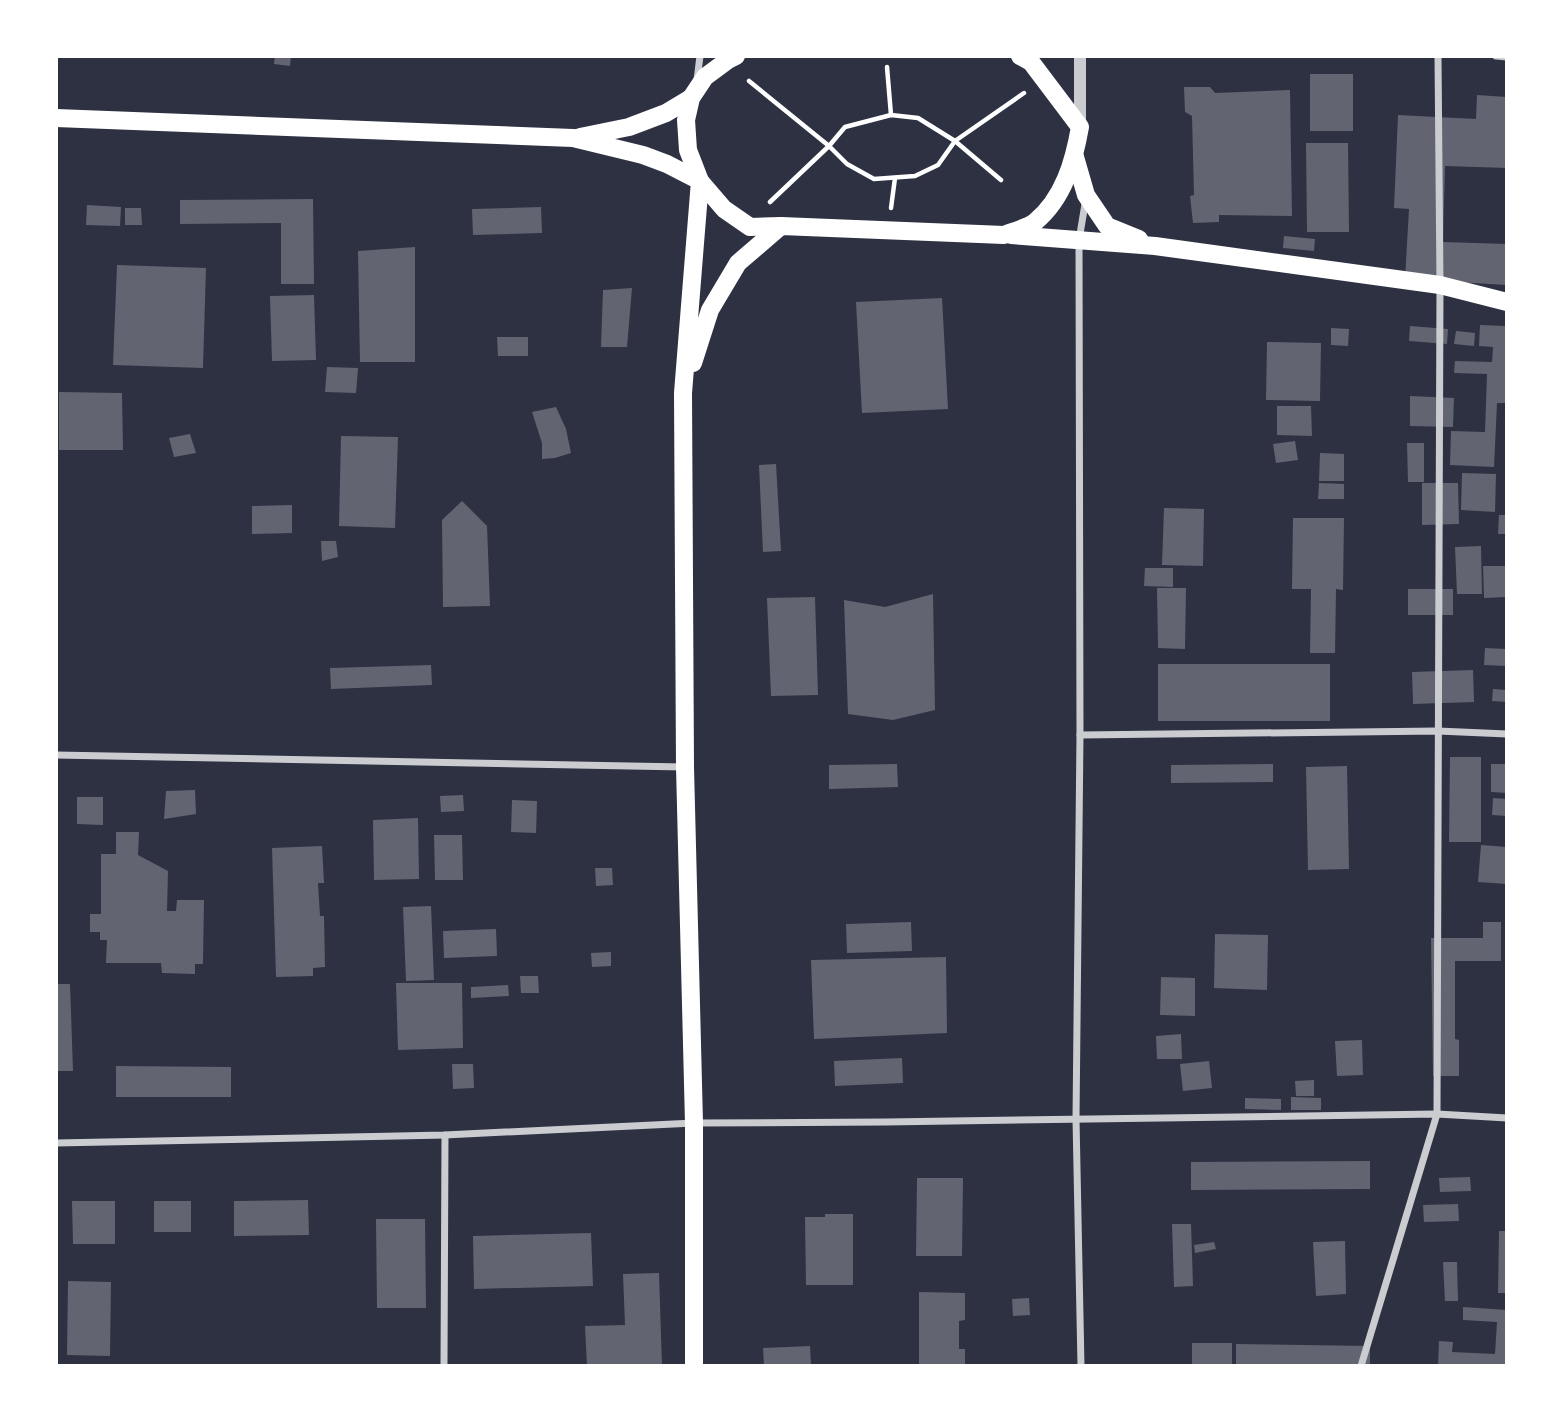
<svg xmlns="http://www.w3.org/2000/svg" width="1563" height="1422" font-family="'Open Sans',sans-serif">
	<rect width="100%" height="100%" fill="#2d3142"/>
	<!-- building -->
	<g fill="#626471">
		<polygon points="275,56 291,56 290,66 274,64"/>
		<rect x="1310" y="74" width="43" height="57"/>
		<polygon points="1184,87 1210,87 1215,93 1290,90 1292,216 1219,215 1219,222 1193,223 1190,196 1194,195 1192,116 1185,112"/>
		<polygon points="1477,95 1507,97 1507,168 1445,166 1443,242 1507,244 1507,285 1405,279 1409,209 1394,208 1398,115 1476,119"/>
		<polygon points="1306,143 1348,143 1349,232 1307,232"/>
		<polygon points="313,199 314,284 281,284 281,223 180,224 180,200"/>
		<polygon points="87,205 121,207 120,226 86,225"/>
		<polygon points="541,207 542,233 473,235 472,209"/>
		<polygon points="125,208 141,208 142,225 125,225"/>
		<polygon points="1284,236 1315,239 1314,251 1283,248"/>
		<polygon points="415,247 415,362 360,362 358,251"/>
		<polygon points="117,265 206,268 203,368 113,365"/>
		<polygon points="632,288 627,347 601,347 603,290"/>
		<polygon points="314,295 316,360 272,361 270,296"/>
		<polygon points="942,298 948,409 862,413 856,302"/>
		<polygon points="1480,325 1507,326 1507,403 1497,403 1494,467 1450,465 1451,431 1485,432 1487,374 1454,373 1455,361 1492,362 1493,347 1479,346"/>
		<polygon points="1410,326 1448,329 1447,344 1409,341"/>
		<polygon points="1331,328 1349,329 1348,346 1331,345"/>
		<polygon points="1456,331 1475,333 1474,346 1454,344"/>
		<polygon points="497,337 528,337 528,356 498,356"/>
		<polygon points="1267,342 1321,343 1320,401 1266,400"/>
		<polygon points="327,367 358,368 356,393 325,392"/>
		<polygon points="59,392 122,393 123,450 59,450"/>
		<polygon points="1410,396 1454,398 1453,427 1410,426"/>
		<polygon points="1277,406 1311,406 1312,436 1277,435"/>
		<polygon points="556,407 566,429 571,453 555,458 542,459 542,443 532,412"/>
		<polygon points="190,434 196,453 174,457 169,438"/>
		<polygon points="341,436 398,437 395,528 339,526"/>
		<polygon points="1295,441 1298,460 1276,463 1273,444"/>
		<polygon points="1407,443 1424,443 1424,482 1408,482"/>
		<polygon points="1320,453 1344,454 1344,481 1319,481"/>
		<polygon points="776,464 781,551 763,552 759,465"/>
		<polygon points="1462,473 1496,474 1495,512 1461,510"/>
		<polygon points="1319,483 1344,484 1344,499 1318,499"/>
		<polygon points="1422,483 1458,483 1459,524 1422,525"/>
		<polygon points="462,501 487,526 490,606 443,607 442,520"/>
		<polygon points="292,505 292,533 252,534 252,506"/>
		<polygon points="1164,508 1204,509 1203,566 1162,565"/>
		<polygon points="1499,515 1507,515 1507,534 1498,534"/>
		<polygon points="1293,518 1344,518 1343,590 1336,589 1335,653 1310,653 1311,589 1292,589"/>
		<polygon points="321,541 336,541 338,557 322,561"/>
		<polygon points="1481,546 1482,594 1457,594 1455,547"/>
		<polygon points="1483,566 1507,566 1507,597 1484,598"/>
		<polygon points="1145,568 1173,568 1173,587 1144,586"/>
		<polygon points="1157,588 1186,588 1185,649 1158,648"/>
		<rect x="1408" y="589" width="45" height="26"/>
		<polygon points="933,594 935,710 893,720 848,714 844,600 885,607"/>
		<polygon points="815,597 818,695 771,696 767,598"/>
		<polygon points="1485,648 1507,649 1507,666 1484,665"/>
		<rect x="1158" y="664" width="172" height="57"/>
		<polygon points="431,665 432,685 331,689 330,668"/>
		<polygon points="1473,670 1474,702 1413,704 1412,672"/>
		<polygon points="1493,689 1507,690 1507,702 1492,701"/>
		<polygon points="1450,757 1481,757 1481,842 1449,842"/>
		<polygon points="897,764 898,787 829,789 829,765"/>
		<polygon points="1273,764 1273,782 1171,783 1171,765"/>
		<polygon points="1491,764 1507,764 1507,793 1491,792"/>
		<polygon points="1347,766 1349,869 1308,870 1306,767"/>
		<polygon points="195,790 196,814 164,819 166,791"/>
		<polygon points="463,795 464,811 441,812 440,796"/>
		<polygon points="77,797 103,797 103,825 77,824"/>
		<polygon points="1493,798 1507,799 1507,816 1492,815"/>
		<polygon points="512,800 537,801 536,833 511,832"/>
		<polygon points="418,818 419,879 374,880 373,820"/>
		<polygon points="116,832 139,832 138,855 168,871 167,911 176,911 177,900 204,900 203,964 195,964 195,974 162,973 161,963 106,963 107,940 100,940 100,932 90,932 90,914 101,914 101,854 116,854"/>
		<polygon points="434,835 462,835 463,880 435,880"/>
		<polygon points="1481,845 1507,847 1507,884 1478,882"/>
		<polygon points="322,846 324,883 318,883 320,916 324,916 325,967 313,968 313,976 276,977 272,848"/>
		<polygon points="595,868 612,868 613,885 596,886"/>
		<polygon points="431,906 434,980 406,981 403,907"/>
		<polygon points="911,922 912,951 847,953 846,924"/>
		<polygon points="1483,922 1501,922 1501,961 1455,961 1455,1039 1459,1040 1459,1076 1433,1076 1431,938 1483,938"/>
		<polygon points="496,929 497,956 444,958 443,931"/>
		<polygon points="1215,934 1268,935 1267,990 1214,988"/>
		<polygon points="611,952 611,966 592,967 591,953"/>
		<polygon points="946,957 947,1033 814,1039 811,960"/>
		<polygon points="520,976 538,976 539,993 521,993"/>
		<polygon points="1161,977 1195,978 1195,1016 1160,1015"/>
		<polygon points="396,983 462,983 463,1048 398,1050"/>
		<polygon points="56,984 70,984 73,1071 56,1071"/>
		<polygon points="508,985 509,996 471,998 471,987"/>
		<polygon points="1181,1034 1182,1059 1157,1059 1156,1036"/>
		<polygon points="1362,1040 1363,1075 1337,1076 1335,1041"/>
		<polygon points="902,1058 903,1083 835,1086 834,1061"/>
		<polygon points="1209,1061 1212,1088 1183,1091 1180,1064"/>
		<polygon points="452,1064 473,1064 474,1088 453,1089"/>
		<polygon points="116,1066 231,1067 231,1097 116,1097"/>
		<polygon points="1314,1080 1314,1096 1296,1096 1295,1081"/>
		<polygon points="1291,1097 1321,1098 1321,1110 1291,1110"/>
		<polygon points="1245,1098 1281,1099 1281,1110 1245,1109"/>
		<polygon points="1370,1161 1370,1189 1191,1190 1191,1162"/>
		<polygon points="1470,1177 1471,1191 1440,1192 1439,1178"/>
		<polygon points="917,1178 963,1178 962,1256 916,1256"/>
		<polygon points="308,1200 309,1235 234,1236 234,1201"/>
		<polygon points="72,1201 115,1201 115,1244 73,1244"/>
		<rect x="154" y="1201" width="37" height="31"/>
		<polygon points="1458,1204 1459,1221 1424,1222 1423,1205"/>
		<polygon points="825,1214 853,1214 853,1285 806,1285 805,1217 825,1217"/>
		<polygon points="376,1219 425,1219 426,1308 377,1308"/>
		<polygon points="1172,1224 1191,1224 1193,1286 1174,1287"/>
		<polygon points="1499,1231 1507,1231 1507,1293 1498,1293"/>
		<polygon points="591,1233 593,1286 474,1289 473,1236"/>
		<polygon points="1345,1241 1346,1294 1316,1296 1313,1242"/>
		<polygon points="1214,1242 1216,1249 1195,1253 1194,1245"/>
		<polygon points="1443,1262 1457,1262 1458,1301 1445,1301"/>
		<polygon points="659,1273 662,1366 587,1366 585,1326 625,1325 623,1274"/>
		<polygon points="68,1281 111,1282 110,1356 67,1355"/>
		<polygon points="919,1292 965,1293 965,1320 959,1321 959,1349 965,1349 965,1366 919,1366"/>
		<polygon points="1029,1298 1030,1315 1013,1316 1012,1299"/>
		<polygon points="1463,1307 1507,1310 1507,1366 1438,1366 1439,1341 1453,1342 1452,1352 1495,1354 1497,1322 1463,1320"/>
		<rect x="1192" y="1343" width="40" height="22"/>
		<polygon points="1236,1344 1370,1346 1370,1366 1236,1366"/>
		<polygon points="810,1346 811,1364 764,1366 763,1348"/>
	</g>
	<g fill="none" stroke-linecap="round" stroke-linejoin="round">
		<!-- path -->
		<g stroke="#fff" stroke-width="4.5">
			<polyline points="887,67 891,115"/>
			<polyline points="749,81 829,146 770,202"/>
			<polygon points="891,115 918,118 955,141 938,165 915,176 874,179 847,164 829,146 845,127"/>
			<polyline points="1001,180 955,141 1024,93"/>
			<polyline points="891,208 895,178"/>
		</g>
		<!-- minor -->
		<g stroke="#caccd0" stroke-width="7">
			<polyline points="1496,56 1507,57"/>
			<polyline points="697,80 700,56"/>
			<polyline points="1080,735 1438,731 1507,734"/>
			<polyline points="56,755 684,767"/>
			<polyline points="56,1143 445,1135 694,1123 886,1122 1437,1114 1507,1118"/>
			<polyline points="444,1366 445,1135"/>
			<polyline points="1081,1366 1076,1119 1080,735 1079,240 1086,198"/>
			<polyline points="1361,1366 1437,1114 1440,285 1438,56"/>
		</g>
		<!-- tertiary -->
		<polyline stroke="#caccd0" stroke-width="12" points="1080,56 1080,127"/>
		<!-- primary -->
		<g stroke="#fff" stroke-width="18">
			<path d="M736,56L728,60L705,77L691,98L686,120L688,150L700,181L724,209L750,227L781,226L1004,235C1014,231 1027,228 1035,222C1064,198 1074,161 1080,127L1031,62L1020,56"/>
			<polyline points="56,118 573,138 643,155 667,164 700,181 683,393 685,767 694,1123 694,1366"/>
			<polyline points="580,137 629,127 666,113 691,98"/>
			<polyline points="1075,157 1086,195 1107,226 1139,239"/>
			<polyline points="1011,235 1155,246 1440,285 1507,302"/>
			<polyline points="693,363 710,310 738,263 781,226"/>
		</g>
	</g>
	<!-- border -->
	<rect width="1563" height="1422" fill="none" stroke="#ffffff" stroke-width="116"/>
</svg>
